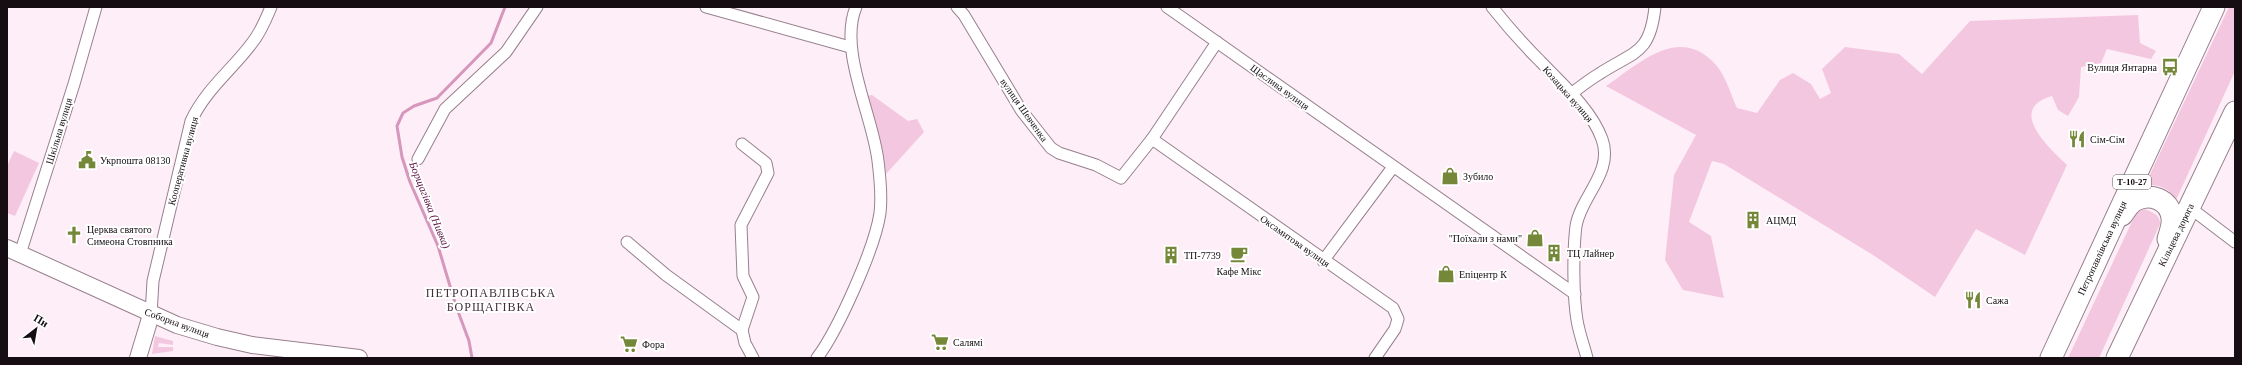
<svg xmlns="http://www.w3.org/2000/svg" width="2242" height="365" font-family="Georgia,serif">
	<rect width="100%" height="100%" fill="#feeef7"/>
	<!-- green -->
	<g fill="#f4c7e1">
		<path d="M2229,7H2235V71L2176,200C2169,188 2158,184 2145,185Z"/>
		<path d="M2138,15L2140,43L2156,51L2151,59L2107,49L2101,63L2081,67L2079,97L2068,116L2058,110L2052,96C2006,109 2049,148 2067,165L2025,255L1976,229L1935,297L1873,255L1724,164L1712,161L1689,222L1711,236L1724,298L1683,290L1665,260L1674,175L1696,135L1606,86C1640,63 1680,23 1717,66C1726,77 1731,95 1737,108L1757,113L1780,80L1793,73L1811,84L1820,99L1831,93L1822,69L1845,47L1899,54L1922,74L1970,21Z"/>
		<polygon points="872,95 908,121 917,119 924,132 886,174 867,96"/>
		<polygon points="14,151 39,163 15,216 7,213 7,166"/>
		<path d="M2144,209C2152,212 2160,214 2160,224L2099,358H2068L2136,213Z"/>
		<polygon points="155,336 173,341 173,345 159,343 158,347 173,347 173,351 152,354"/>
	</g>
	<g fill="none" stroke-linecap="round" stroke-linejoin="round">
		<!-- stream -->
		<polyline stroke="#d597bc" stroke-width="3" points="472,358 469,341 456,306 438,246 410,182 402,157 397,126 403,113 414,106 437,98 491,43 505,7"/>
		<!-- street casing -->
		<g stroke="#97808d" stroke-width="13">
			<g id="street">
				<polyline points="706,7 850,47"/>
				<polyline points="957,7 964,15 1021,110 1051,148 1059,153 1096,165 1121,178 1152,139 1217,42"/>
				<polyline points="1167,7 1575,294"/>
				<path d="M1492,7C1507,26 1523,44 1540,61C1562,84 1591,109 1602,139C1614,172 1581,196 1576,226C1573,250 1573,297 1577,320C1579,333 1584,346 1587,358"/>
				<path d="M1571,94C1580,87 1589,80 1599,74C1634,51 1650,55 1655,7"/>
				<polyline points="1152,139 1393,308 1398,319 1395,329 1375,358"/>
				<polyline points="742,144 766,163 768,173 741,225 743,276 753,297 742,330"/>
				<polyline points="418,159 445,109 506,52 537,7"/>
				<polyline points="2189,207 2235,242"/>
				<polyline points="627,242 666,275 742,330 745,343 753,358"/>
				<polyline points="20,254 74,84 96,7"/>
				<polyline points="1323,261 1393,167"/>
				<path d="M151,315L153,281L191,121C206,89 232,70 252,43C261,32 266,19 271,7"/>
				<path d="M817,358C838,330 875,248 880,213C882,197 880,177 878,161C873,116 838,50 856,7"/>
			</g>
		</g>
		<!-- secondary casing -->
		<g stroke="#97808d" stroke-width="18">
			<g id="secondary">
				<polyline points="7,248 177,325 217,337 252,345 359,358"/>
				<polyline points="138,358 151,315"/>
			</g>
		</g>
		<!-- highway casing -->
		<g stroke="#97808d" stroke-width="23">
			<g id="highway">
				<path d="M2122,215C2125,211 2129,204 2134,201C2149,192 2170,199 2172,218C2173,224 2170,233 2168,239"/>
				<polyline points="2051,358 2214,7"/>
				<polyline points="2117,358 2235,112"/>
			</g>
		</g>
		<!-- street -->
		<use href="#street" stroke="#fff" stroke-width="11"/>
		<!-- secondary -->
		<use href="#secondary" stroke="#fff" stroke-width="16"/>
		<!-- highway -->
		<use href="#highway" stroke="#fff" stroke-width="21"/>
	</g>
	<!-- icons -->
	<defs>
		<g id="bus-bare" transform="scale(1.38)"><path d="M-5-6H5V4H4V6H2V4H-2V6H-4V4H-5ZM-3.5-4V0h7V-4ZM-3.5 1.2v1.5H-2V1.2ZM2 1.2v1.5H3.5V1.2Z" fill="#758839" stroke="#fff" stroke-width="2.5" paint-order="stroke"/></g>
		<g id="restaurant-bare" transform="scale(1.38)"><path d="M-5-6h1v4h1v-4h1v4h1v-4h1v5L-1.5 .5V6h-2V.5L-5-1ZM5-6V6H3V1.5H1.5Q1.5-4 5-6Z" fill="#758839" stroke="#fff" stroke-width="2.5" paint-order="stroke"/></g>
		<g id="civic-bare" transform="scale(1.38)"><path d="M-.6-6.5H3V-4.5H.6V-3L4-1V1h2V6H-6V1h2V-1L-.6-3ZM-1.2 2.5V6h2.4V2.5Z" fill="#758839" stroke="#fff" stroke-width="2.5" paint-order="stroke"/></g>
		<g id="shop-bare" transform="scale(1.38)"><path d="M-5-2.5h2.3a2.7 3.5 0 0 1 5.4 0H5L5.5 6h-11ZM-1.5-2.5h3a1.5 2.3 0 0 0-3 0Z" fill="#758839" stroke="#fff" stroke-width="2.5" paint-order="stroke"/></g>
		<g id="building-bare" transform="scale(1.38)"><path d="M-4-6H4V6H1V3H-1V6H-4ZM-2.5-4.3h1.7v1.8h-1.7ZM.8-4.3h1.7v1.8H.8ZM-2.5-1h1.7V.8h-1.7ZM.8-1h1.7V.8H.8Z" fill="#758839" stroke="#fff" stroke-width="2.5" paint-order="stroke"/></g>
		<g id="church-bare" transform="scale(1.38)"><path d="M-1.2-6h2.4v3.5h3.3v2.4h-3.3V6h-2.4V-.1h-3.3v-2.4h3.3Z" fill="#758839" stroke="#fff" stroke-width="2.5" paint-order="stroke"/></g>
		<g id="cafe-bare" transform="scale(1.38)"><path d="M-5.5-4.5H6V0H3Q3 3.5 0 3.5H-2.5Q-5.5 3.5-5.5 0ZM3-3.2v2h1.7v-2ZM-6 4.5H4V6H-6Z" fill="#758839" stroke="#fff" stroke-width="2.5" paint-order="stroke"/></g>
		<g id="supermarket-bare" transform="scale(1.38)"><path d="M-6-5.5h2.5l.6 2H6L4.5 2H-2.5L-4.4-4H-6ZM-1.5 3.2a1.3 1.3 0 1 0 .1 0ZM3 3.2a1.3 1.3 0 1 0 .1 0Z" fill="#758839" stroke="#fff" stroke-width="2.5" paint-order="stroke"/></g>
	</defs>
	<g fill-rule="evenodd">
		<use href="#bus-bare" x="2170" y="67"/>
		<use href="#restaurant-bare" x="2077" y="139"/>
		<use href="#civic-bare" x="87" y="160"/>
		<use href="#shop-bare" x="1450" y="176"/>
		<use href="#building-bare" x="1753" y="220"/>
		<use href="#church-bare" x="74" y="235"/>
		<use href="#shop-bare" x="1535" y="238"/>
		<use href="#building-bare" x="1554" y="253"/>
		<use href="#cafe-bare" x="1239" y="254"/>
		<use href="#building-bare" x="1171" y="255"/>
		<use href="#shop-bare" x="1446" y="274"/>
		<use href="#restaurant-bare" x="1973" y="300"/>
		<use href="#supermarket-bare" x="940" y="342"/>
		<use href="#supermarket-bare" x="629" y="344"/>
	</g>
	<g text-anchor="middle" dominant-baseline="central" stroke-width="4" stroke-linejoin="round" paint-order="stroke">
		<!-- shield labels -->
		<rect fill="#fff" stroke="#5b5659" stroke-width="1" x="2113" y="175" width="38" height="14" rx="3"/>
		<g font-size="9" font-weight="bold" fill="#150d12">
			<text x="2132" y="182">Т-10-27</text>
		</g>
		<!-- poi labels -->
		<g font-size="10" fill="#150d12" stroke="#fff" text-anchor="start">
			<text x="2157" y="67" text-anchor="end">Вулиця Янтарна</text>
			<text x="2090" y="139">Сім-Сім</text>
			<text x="100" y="160">Укрпошта 08130</text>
			<text x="1463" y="176">Зубило</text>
			<text x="1766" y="220">АЦМД</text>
			<text x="87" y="229">Церква святого<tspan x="87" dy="12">Симеона Стовпника</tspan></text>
			<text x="1522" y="238" text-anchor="end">"Поїхали з нами"</text>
			<text x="1567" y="253">ТЦ Лайнер</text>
			<text x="1184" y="255">ТП-7739</text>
			<text x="1239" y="271" text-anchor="middle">Кафе Мікс</text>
			<text x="1459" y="274">Епіцентр К</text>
			<text x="1986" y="300">Сажа</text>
			<text x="953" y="342">Салямі</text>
			<text x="642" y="344">Фора</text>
		</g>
		<!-- street labels -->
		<g font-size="10" fill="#150d12" stroke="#fff">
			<text transform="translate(1280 87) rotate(36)">Щаслива вулиця</text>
			<text transform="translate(1568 94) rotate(49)">Козацька вулиця</text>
			<text transform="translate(1024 110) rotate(55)">вулиця Шевченка</text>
			<text transform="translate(59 131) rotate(-73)">Шкільна вулиця</text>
			<text transform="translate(183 161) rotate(-75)">Кооперативна вулиця</text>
			<text transform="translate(2176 235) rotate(-64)">Кільцева дорога</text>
			<text transform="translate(1295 241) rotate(35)">Оксамитова вулиця</text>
			<text transform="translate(2102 248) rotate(-65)">Петропавлівська вулиця</text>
			<text transform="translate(177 323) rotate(20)">Соборна вулиця</text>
		</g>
		<!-- water labels -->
		<g font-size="11" font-style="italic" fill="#5b1346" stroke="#fff">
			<text transform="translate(430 205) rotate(68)">Борщагівка (Нивка)</text>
		</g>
		<!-- quarter labels -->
		<g font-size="12" letter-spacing="1" fill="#402d38" stroke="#fff">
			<text x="491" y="293">ПЕТРОПАВЛІВСЬКА<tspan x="491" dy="14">БОРЩАГІВКА</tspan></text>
		</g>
	</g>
	<!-- border -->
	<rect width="2242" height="365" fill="none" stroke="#150d12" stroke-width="16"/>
	<!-- north arrow -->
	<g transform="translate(36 329) rotate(31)" stroke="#ffffff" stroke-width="3" paint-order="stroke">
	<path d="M0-3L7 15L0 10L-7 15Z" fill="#150d12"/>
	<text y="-6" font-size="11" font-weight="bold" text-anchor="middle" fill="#150d12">Пн</text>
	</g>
</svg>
